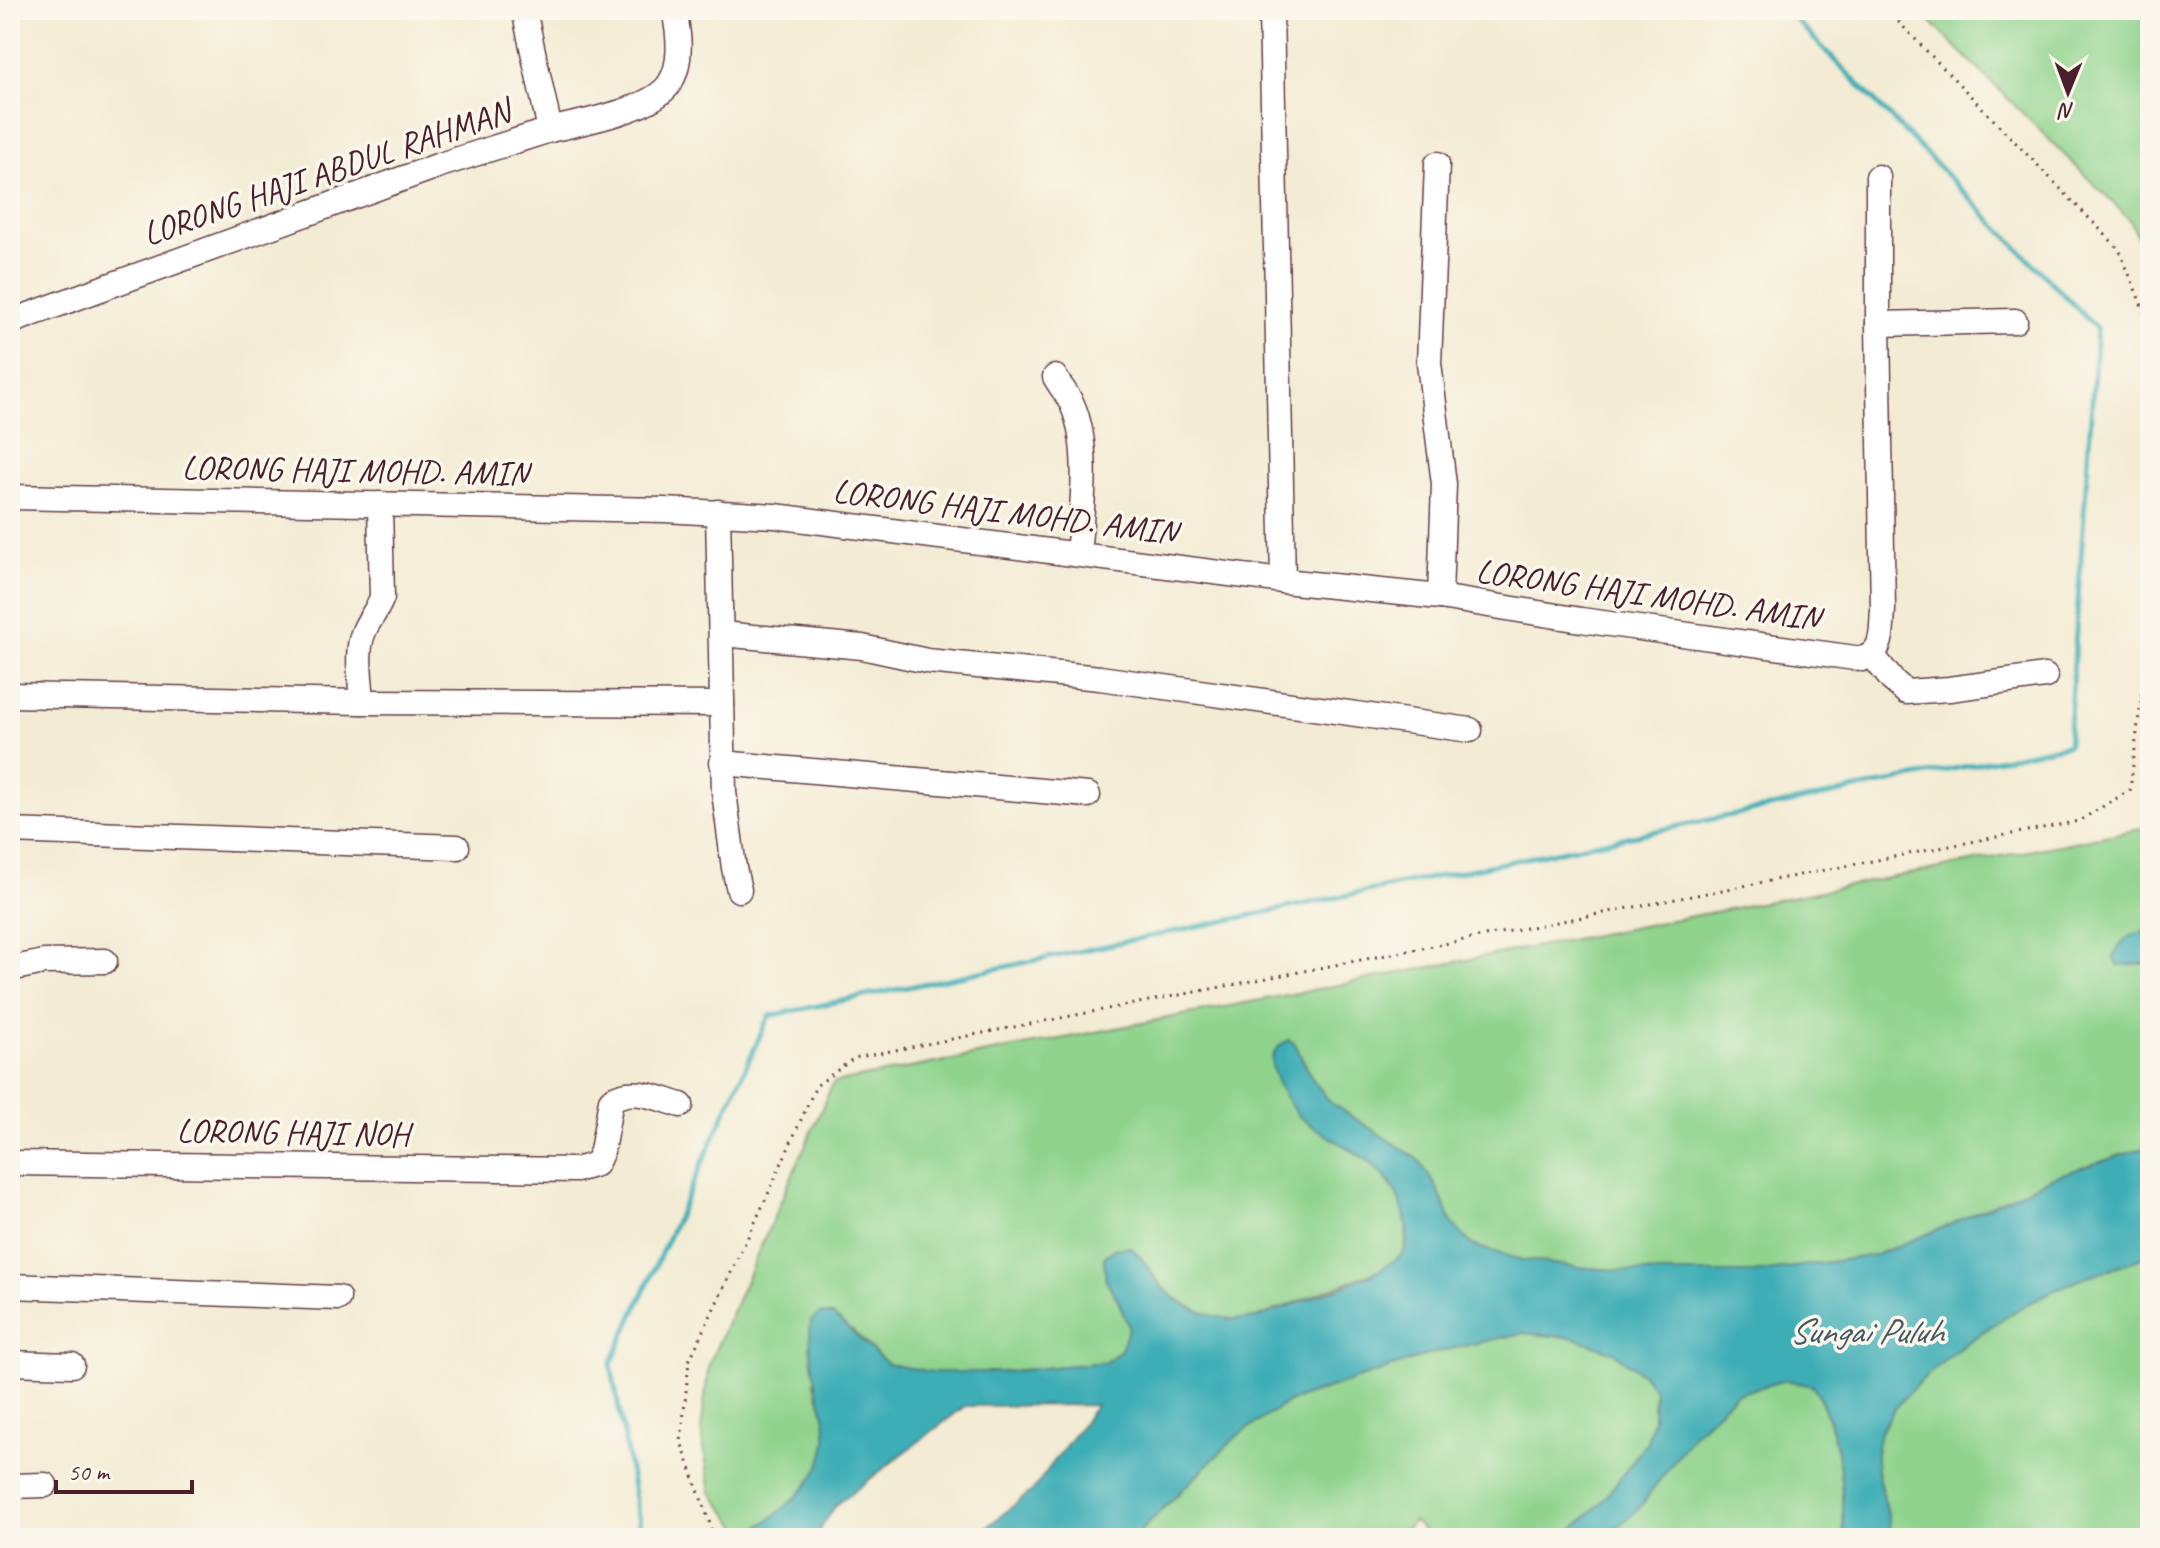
<svg xmlns="http://www.w3.org/2000/svg" width="2160" height="1548" font-family="Caveat,sans-serif">
	<rect width="100%" height="100%" fill="#fbf7ec"/>
	<filter id="ink" filterUnits="userSpaceOnUse"><feTurbulence type="fractalNoise" baseFrequency=".0125" numOctaves="2"/><feDisplacementMap in="SourceGraphic" scale="16" xChannelSelector="R" yChannelSelector="G"/><feConvolveMatrix kernelMatrix="1 2 1 2 8 2 1 2 1" color-interpolation-filters="sRGB"/></filter>
	<filter id="wash" filterUnits="userSpaceOnUse"><feTurbulence type="fractalNoise" baseFrequency=".006" numOctaves="4" result="noise"/><feDisplacementMap in="SourceGraphic" scale="32" xChannelSelector="R" yChannelSelector="G"/><feGaussianBlur stdDeviation="1.8" result="paint"/><feColorMatrix in="noise" values="0 0 0 0 0 0 0 0 0 0 0 0 0 0 0 0 0 1.4 0 .05"/><feComposite in="paint" operator="in"/></filter>
	<g filter="url(#wash)">
		<rect width="100%" height="100%" fill="#f3ebd3"/>
		<!-- green -->
		<g fill="#8fd38d" stroke="#6c795c" stroke-width="2">
			<polygon points="1919,10 2150,10 2150,266 2130,220"/>
			<path d="M2150,796V930C2130,934 2123,939 2113,957L2119,966L2150,963V1146L2053,1177L1947,1226L1876,1255L1754,1273H1655L1576,1267L1522,1260L1472,1245L1452,1223L1436,1186L1418,1159L1331,1103L1313,1080L1295,1044L1297,1114C1347,1151 1420,1175 1404,1252L1386,1267L1256,1318C1225,1324 1184,1310 1163,1287C1150,1273 1146,1260 1130,1247L1114,1249L1104,1258L1106,1280L1118,1300L1129,1327L1121,1350L1106,1362L1002,1372H932L888,1365L852,1330L814,1382C820,1401 829,1423 826,1444C822,1487 778,1515 745,1536L711,1492L701,1430L709,1364L833,1083L2146,828Z"/>
			<path d="M2150,1255V1538H1890C1892,1506 1869,1474 1878,1441C1893,1385 2006,1312 2057,1289C2087,1276 2119,1266 2150,1255Z"/>
			<polygon points="1522,1333 1575,1338 1613,1352 1645,1376 1654,1390 1653,1419 1647,1442 1602,1502 1563,1538 1431,1538 1413,1521 1401,1535 1402,1538 1136,1538 1143,1528 1237,1436 1288,1402 1437,1352"/>
			<path d="M1785,1380L1813,1386C1840,1433 1843,1485 1844,1538H1606L1640,1507L1694,1433L1736,1394Z"/>
		</g>
		<!-- water -->
		<g fill="#3cadb6" stroke="#436670" stroke-width="2">
			<path d="M2150,930V963L2119,966L2113,957C2123,939 2130,934 2150,930Z"/>
			<path d="M1289,1040L1295,1044L1313,1080L1331,1103L1418,1159L1436,1186L1452,1223L1472,1245L1522,1260L1576,1267L1655,1273H1754L1876,1255L1947,1226L2053,1177L2150,1146V1255C2119,1266 2087,1276 2057,1289C2006,1312 1893,1385 1878,1441C1869,1474 1892,1506 1890,1538H1844C1843,1486 1841,1432 1813,1386L1785,1380L1736,1394L1694,1433L1640,1507L1606,1538H1563L1602,1502L1647,1442L1653,1419L1654,1390L1645,1376L1613,1352L1575,1338L1522,1333L1437,1352L1288,1402L1237,1436L1143,1528L1136,1538H973L1032,1491L1096,1405L965,1406L836,1505L819,1531L821,1538H746L745,1536C788,1508 838,1473 824,1414C816,1382 807,1355 811,1321L820,1314L833,1315L888,1364L932,1372H1002L1106,1362L1121,1350L1129,1327L1118,1300L1106,1280L1104,1258L1114,1249L1130,1247C1146,1260 1150,1273 1162,1287C1184,1310 1225,1324 1256,1318C1289,1305 1380,1277 1401,1255C1408,1248 1408,1235 1407,1226C1394,1158 1347,1154 1300,1117C1291,1109 1272,1076 1272,1063C1271,1053 1280,1044 1289,1040Z"/>
		</g>
		<g fill="none" stroke-linecap="round" stroke-linejoin="round">
			<!-- stream -->
			<polyline stroke="#3cadb6" stroke-width="5" points="642,1538 611,1364 769,1016 2068,745 2097,329 1786,10"/>
		</g>
	</g>
	<g filter="url(#ink)">
		<g fill="none" stroke-linecap="round" stroke-linejoin="round">
			<!-- minor casing -->
			<g stroke="#633e44" stroke-width="27">
				<g id="minor">
					<polyline points="1271,10 1283,581"/>
					<path d="M550,130C581,122 652,111 670,83C683,62 679,33 674,10"/>
					<polyline points="1437,164 1429,363 1444,484 1440,597"/>
					<polyline points="10,322 440,165 550,130 524,10"/>
					<polyline points="1878,324 2015,321"/>
					<path d="M1055,377C1060,386 1067,394 1072,404C1091,446 1082,509 1078,554"/>
					<path d="M10,497L664,510L775,516L1283,581L1440,597L1581,620L1862,659C1885,652 1881,630 1883,610L1878,324V177"/>
					<polyline points="718,512 724,792 734,868 739,890"/>
					<polyline points="722,634 862,647 927,661 1100,678 1470,730"/>
					<polyline points="1873,656 1892,680 1906,692 1949,689 2045,676"/>
					<polyline points="10,695 362,702 722,704"/>
					<path d="M362,702C361,681 355,651 364,631C369,619 378,610 382,597L380,504"/>
					<polyline points="722,763 1088,795"/>
					<polyline points="10,831 457,847"/>
					<polyline points="10,969 44,962 105,961"/>
					<path d="M10,1163L576,1170L596,1164L602,1151L611,1100C633,1086 657,1098 681,1105"/>
					<polyline points="10,1286 338,1298"/>
					<polyline points="10,1363 72,1365"/>
					<polyline points="10,1486 45,1485"/>
				</g>
			</g>
			<!-- path -->
			<g stroke="#633e44" stroke-width="3" stroke-dasharray="2 6" stroke-linecap="butt">
				<polyline points="1887,10 2119,249 2150,326"/>
				<polyline points="715,1538 681,1442 689,1361 764,1203 816,1086 854,1058 2079,821 2130,790 2150,625"/>
			</g>
			<!-- minor -->
			<use href="#minor" stroke="#fff" stroke-width="24"/>
		</g>
	</g>
	<g text-anchor="middle" dominant-baseline="central" stroke-width="7" stroke-linejoin="round" paint-order="stroke">
		<!-- street labels -->
		<g font-size="34" fill="#4a1f2b" stroke="#fbf7ec">
			<text transform="translate(326 172) rotate(-19)">LORONG HAJI ABDUL RAHMAN</text>
			<text transform="translate(355 470) rotate(1)">LORONG HAJI MOHD. AMIN</text>
			<text transform="translate(1005 511) rotate(7)">LORONG HAJI MOHD. AMIN</text>
			<text transform="translate(1648 594) rotate(8)">LORONG HAJI MOHD. AMIN</text>
			<text transform="translate(293 1132) rotate(1)">LORONG HAJI NOH</text>
		</g>
		<!-- water labels -->
		<g font-size="36" font-style="italic" fill="#445863" stroke="#fbf7ec">
			<text x="1866" y="1331">Sungai Puluh</text>
		</g>
	</g>
	<!-- margin -->
	<rect width="2160" height="1548" fill="none" stroke="#fbf7ec" stroke-width="40"/>
	<!-- north arrow -->
	<g transform="translate(2068 92) rotate(181)" stroke="#fbf7ec" stroke-width="6" paint-order="stroke">
	<path d="M0-6L14 30L0 20L-14 30Z" fill="#4a1f2b"/>
	<text y="-12" font-size="22" font-weight="bold" text-anchor="middle" fill="#4a1f2b">N</text>
	</g>
	<!-- scale -->
	<path d="M56 1480v12h136v-12" fill="none" stroke="#4a1f2b" stroke-width="4"/>
	<text x="68" y="1480" font-size="24" fill="#4a1f2b" stroke="#fbf7ec" stroke-width="6" paint-order="stroke">50 m</text>
</svg>
